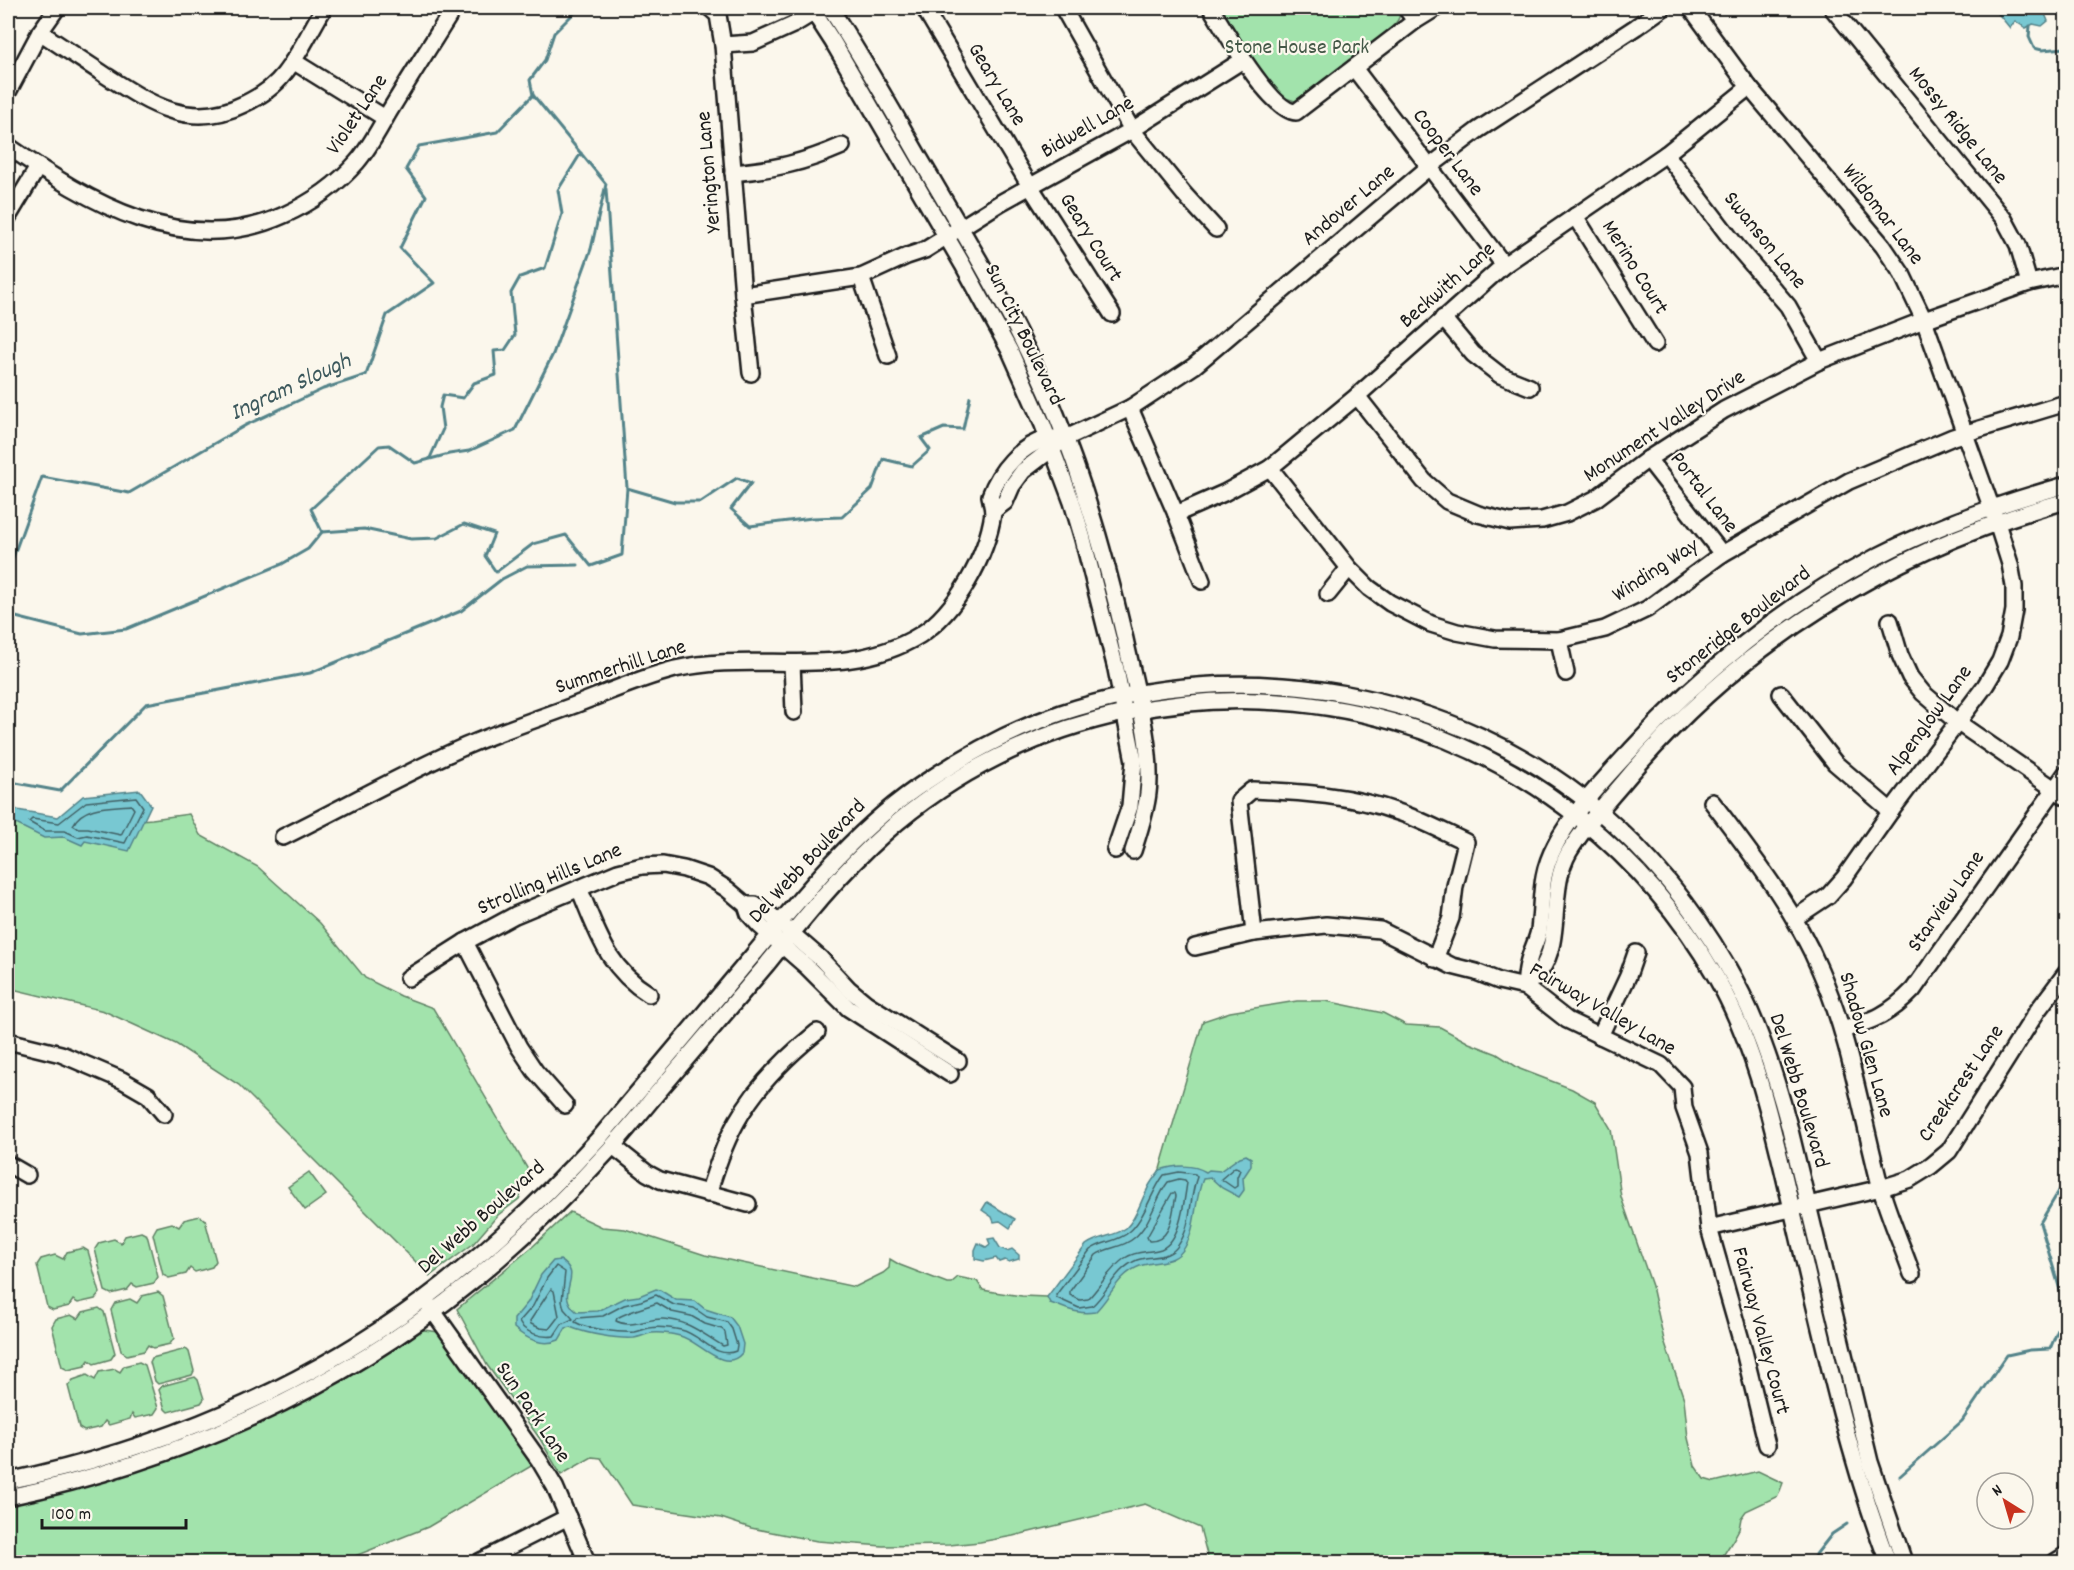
<svg xmlns="http://www.w3.org/2000/svg" width="2074" height="1570" font-family="Dekko,sans-serif">
	<rect width="100%" height="100%" fill="#fbf7ec"/>
	<filter id="ink" filterUnits="userSpaceOnUse"><feTurbulence type="fractalNoise" baseFrequency=".0167" numOctaves="2"/><feDisplacementMap in="SourceGraphic" scale="12" xChannelSelector="R" yChannelSelector="G"/><feConvolveMatrix kernelMatrix="1 2 1 2 8 2 1 2 1" color-interpolation-filters="sRGB"/></filter>
	<g filter="url(#ink)">
		<!-- green -->
		<g fill="#a2e3ac" stroke="#5f8064" stroke-width="1.5">
			<path d="M1221,8H1398C1403,18 1395,24 1388,31L1295,101L1282,97L1250,54Z"/>
			<polygon points="8,812 55,827 152,819 189,814 200,835 258,867 320,923 365,978 401,996 433,1008 530,1173 519,1199 498,1215 473,1244 430,1276 239,1085 176,1044 104,1011 8,988"/>
			<polygon points="1297,1001 1326,1001 1383,1013 1406,1025 1440,1027 1469,1043 1497,1054 1520,1069 1572,1089 1595,1102 1611,1129 1621,1197 1652,1286 1664,1340 1684,1399 1688,1438 1695,1466 1704,1479 1714,1482 1758,1471 1783,1483 1778,1496 1746,1511 1741,1518 1739,1529 1733,1540 1719,1562 1209,1562 1200,1528 1145,1504 1013,1536 980,1542 949,1545 883,1546 817,1541 751,1528 721,1518 632,1505 601,1458 592,1457 561,1475 540,1439 487,1365 457,1309 531,1248 570,1212 602,1227 625,1229 705,1255 855,1287 883,1273 889,1268 890,1259 900,1265 947,1283 951,1283 958,1277 977,1281 983,1290 994,1292 1022,1296 1047,1297 1136,1236 1160,1169 1203,1021 1230,1012"/>
			<polygon points="309,1172 326,1195 305,1210 288,1187"/>
			<polygon points="200,1216 205,1220 216,1261 212,1267 195,1272 190,1268 186,1274 169,1278 163,1275 153,1234 157,1227 172,1223 179,1227 184,1220"/>
			<polygon points="141,1232 147,1235 158,1277 154,1283 137,1287 132,1284 127,1290 111,1294 105,1291 95,1249 99,1243 114,1239 121,1243 125,1236"/>
			<polygon points="83,1248 88,1251 100,1293 95,1299 78,1303 73,1300 69,1306 53,1310 47,1307 37,1265 41,1259 55,1255 63,1259 67,1252"/>
			<polygon points="158,1292 163,1296 174,1338 170,1344 153,1348 148,1345 144,1351 127,1355 121,1351 111,1310 115,1303 130,1299 137,1303 142,1296"/>
			<polygon points="99,1308 104,1312 115,1353 111,1359 94,1364 89,1360 85,1366 68,1370 62,1367 52,1326 56,1319 71,1315 78,1319 83,1312"/>
			<polygon points="416,1329 439,1332 514,1435 533,1465 428,1527 340,1562 8,1562 8,1502 139,1467"/>
			<polygon points="186,1349 189,1352 194,1371 192,1375 158,1384 155,1381 150,1362 152,1358"/>
			<polygon points="139,1362 145,1365 158,1408 154,1414 135,1418 132,1414 130,1419 109,1425 105,1421 101,1427 84,1431 79,1428 68,1386 73,1380 87,1375 95,1380 99,1372 115,1369 120,1372 124,1366"/>
			<polygon points="195,1377 198,1380 204,1399 201,1403 168,1412 165,1409 159,1390 162,1386"/>
		</g>
		<!-- water -->
		<g fill="#78c8d2" stroke="#538389" stroke-width="1.5">
			<polygon points="1997,8 2053,8 2053,13 2045,14 2048,21 2042,26 2033,24 2026,28 2015,21 2010,28 1996,11"/>
			<polygon points="140,790 151,805 129,851 85,841 82,845 64,837 44,838 8,820 8,799 17,810 58,817 83,796"/>
			<path d="M1246,1155L1251,1158V1166L1243,1178L1244,1190L1239,1197L1222,1188L1211,1178L1203,1179C1194,1200 1197,1226 1185,1247C1175,1265 1156,1260 1140,1266C1118,1274 1110,1298 1095,1312C1076,1315 1067,1308 1050,1303L1047,1297L1086,1245C1098,1236 1114,1237 1126,1228C1137,1218 1140,1202 1147,1190C1150,1182 1156,1176 1160,1170C1175,1165 1193,1164 1206,1172L1209,1170L1220,1171L1240,1157Z"/>
			<polygon points="987,1202 1015,1219 1010,1228 1000,1221 994,1222 992,1217 982,1210"/>
			<polygon points="994,1238 1000,1248 1007,1251 1012,1249 1019,1255 1019,1259 1009,1262 1005,1260 999,1262 996,1258 984,1261 975,1259 975,1250 978,1243 986,1247 990,1244 988,1239"/>
			<path d="M560,1260C587,1276 552,1291 577,1312L598,1311L625,1298L639,1296L656,1289L660,1290L676,1300L695,1301L705,1309L730,1317L737,1326L743,1344L742,1353C724,1375 698,1340 680,1336C672,1334 662,1332 652,1333C646,1334 640,1337 634,1338C616,1339 587,1334 570,1327L566,1328L559,1340C543,1347 526,1339 514,1328V1319L528,1302L541,1275L553,1261Z"/>
		</g>
		<g fill="none" stroke-linecap="round" stroke-linejoin="round">
			<!-- shore -->
			<g stroke="#416165" stroke-width="1.5">
				<polygon points="136,797 143,807 125,843 87,835 78,837 65,831 45,831 29,822 32,819 59,823 86,802"/>
				<path d="M131,805L134,809L121,835L88,828H78L73,825C83,805 111,807 131,805Z"/>
				<polygon points="1235,1167 1238,1168 1240,1170 1237,1177 1237,1186 1234,1188 1221,1179"/>
				<path d="M1179,1172L1195,1174L1197,1177C1189,1198 1192,1225 1179,1244C1170,1260 1151,1255 1137,1260C1115,1269 1108,1292 1092,1306L1079,1308L1057,1298L1056,1295L1090,1250C1102,1241 1118,1242 1129,1232C1144,1220 1151,1192 1164,1175Z"/>
				<path d="M1179,1179L1185,1180L1187,1183C1184,1201 1181,1241 1161,1249C1149,1253 1137,1250 1125,1258C1109,1269 1101,1286 1088,1299L1080,1300L1070,1295V1291L1096,1255C1107,1247 1123,1248 1134,1238C1151,1224 1155,1199 1168,1182Z"/>
				<path d="M1172,1193H1175L1176,1196C1172,1213 1172,1242 1149,1241L1147,1237Z"/>
				<path d="M556,1266L565,1272L562,1301L564,1309L573,1319L562,1324L554,1336C543,1338 524,1333 519,1322L533,1306L547,1278Z"/>
				<polygon points="551,1289 554,1291 559,1316 549,1329 540,1328 531,1324 530,1321"/>
				<path d="M656,1295L674,1305L694,1308L707,1317L727,1322L732,1329L737,1345L736,1351C715,1360 701,1334 681,1330C671,1328 659,1326 649,1328C644,1329 640,1331 635,1332C621,1333 586,1329 575,1322L577,1318L603,1316L624,1305L641,1301Z"/>
				<path d="M657,1303L672,1312L691,1316L705,1324L722,1329L725,1332L727,1345L723,1346C701,1333 690,1321 663,1319C648,1318 631,1329 616,1321L617,1318C630,1311 643,1308 657,1303Z"/>
			</g>
			<!-- stream -->
			<g stroke="#538389" stroke-width="3">
				<polyline points="2030,26 2029,37 2034,48 2042,50 2066,48"/>
				<polyline points="606,189 627,488"/>
				<polyline points="430,458 443,429 440,407 443,395 463,398 474,383 496,375 494,351 505,350 515,335 511,293 520,277 545,268 562,214 558,190 581,153"/>
				<polyline points="322,532 311,509 379,446 389,445 415,463 449,454 469,451 515,430 553,354 591,249 606,184 533,95"/>
				<polyline points="8,571 42,477 129,493 246,425 323,389 366,375 387,315 434,283 400,248 426,196 406,169 419,146 497,132 533,95 530,80 545,60 554,33 579,8"/>
				<polyline points="8,615 82,634 126,629 282,564 308,549 322,532 364,529 411,539 437,538 464,524 494,534 485,556 496,572 533,544 566,535 591,566 622,555 627,488 675,502 701,502 737,478 751,483 731,509 750,526 812,518 842,517 872,489 883,459 912,466 930,450 921,438 944,428 963,429 970,397"/>
				<polyline points="8,786 16,783 60,791 146,704 310,673 461,611 502,579 527,566 578,565"/>
				<polyline points="1900,1476 1962,1421 2007,1355 2030,1350 2050,1349 2066,1310 2040,1223 2066,1179"/>
				<polyline points="1810,1562 1832,1534 1847,1524"/>
			</g>
			<!-- minor casing -->
			<g stroke="#1c1c1c" stroke-width="20">
				<g id="minor">
					<polyline points="710,8 718,15 723,45 743,295 751,373"/>
					<polyline points="811,8 833,42 963,265 1010,351 1043,425 1072,502 1083,539 1116,669 1134,761 1130,806 1115,850"/>
					<path d="M830,8C863,58 892,110 922,162C970,244 1020,326 1056,414C1086,487 1107,562 1125,639C1134,682 1154,750 1148,793C1146,812 1139,832 1133,851"/>
					<polyline points="924,8 1030,186 1112,314"/>
					<polyline points="1063,8 1132,130 1184,194 1216,229"/>
					<path d="M1211,8C1224,29 1271,112 1296,112L1415,21L1436,8"/>
					<polyline points="1406,8 1415,21"/>
					<polyline points="1691,8 1749,87 1883,246 1902,274 1924,320 1997,523 2010,564 2014,586 2014,610 2009,637 2000,661 1985,686 1891,811 1844,878 1828,896 1795,918"/>
					<polyline points="1832,8 2004,219 2018,245 2029,283"/>
					<path d="M40,32C62,47 84,61 105,75C150,104 190,131 244,104C259,97 274,87 284,74C300,54 311,29 324,8"/>
					<polyline points="723,45 753,43 793,25 821,8"/>
					<polyline points="293,61 385,118"/>
					<polyline points="1354,68 1504,265"/>
					<polyline points="8,92 40,32 57,8"/>
					<path d="M8,146C89,203 185,260 284,215C313,202 337,185 357,162C370,147 379,129 389,112C410,77 432,43 454,8"/>
					<polyline points="1666,154 1738,248 1788,306 1819,361"/>
					<path d="M733,173C775,169 803,163 842,146"/>
					<polyline points="1575,216 1655,344"/>
					<polyline points="8,217 38,167"/>
					<polyline points="861,277 888,356"/>
					<polyline points="743,295 861,277 907,256 925,250 1000,203 1132,130 1243,60"/>
					<polyline points="1443,318 1473,354 1500,375 1530,387"/>
					<polyline points="1357,396 1424,481 1447,501 1478,514 1510,522 1542,520 1567,513 1595,499 1648,459 1724,410 1819,361 1924,320 2029,283 2066,275"/>
					<polyline points="1130,408 1176,514 1202,581"/>
					<polyline points="1648,459 1722,554"/>
					<polyline points="1270,468 1349,568 1369,588 1390,603 1431,624 1457,632 1495,639 1559,640 1605,629 1647,609 1722,554 1849,481 1953,437 2066,403"/>
					<polyline points="993,511 1005,502 1012,486 1023,471 1066,438 1130,408 1194,366 1429,167 1478,130 1636,27 1663,8"/>
					<polyline points="1176,514 1224,493 1270,468 1357,396 1504,265 1666,154 1749,87"/>
					<polyline points="1328,594 1349,568"/>
					<polyline points="1890,621 1900,655 1910,677 1923,693 1957,722 2066,797"/>
					<polyline points="1559,640 1566,673"/>
					<polyline points="792,663 794,712"/>
					<polyline points="1781,694 1835,763 1891,811"/>
					<path d="M1712,802C1752,855 1794,908 1820,970C1850,1038 1861,1113 1880,1185C1888,1215 1902,1245 1912,1274"/>
					<path d="M283,837C344,807 404,773 466,746C501,731 537,719 572,706C606,693 640,678 675,669C757,650 844,682 920,635C956,612 987,556 993,513C993,508 991,501 990,496C999,471 1020,446 1046,439C1052,437 1060,438 1066,438"/>
					<path d="M579,888C597,931 607,968 649,994"/>
					<polyline points="746,905 755,905 767,912 821,959 849,989 866,1003 958,1061"/>
					<path d="M1254,933L1239,801L1252,790C1302,792 1351,795 1398,812C1422,820 1444,832 1466,842L1455,886L1451,918L1435,959"/>
					<polyline points="465,942 519,1047 535,1071 565,1105"/>
					<polyline points="1195,947 1254,933 1326,925 1380,930 1452,966 1476,972 1499,981 1525,987 1567,1020 1661,1065 1682,1087 1684,1108 1700,1153 1709,1228 1743,1347 1767,1445"/>
					<polyline points="408,978 465,942 515,915 618,872 642,866 663,865 684,869 708,877 727,889 746,905 749,914 759,925 806,966 848,1008 950,1074"/>
					<path d="M1525,987C1526,979 1526,971 1528,964C1530,952 1537,942 1539,930C1543,898 1539,876 1555,846C1571,814 1606,777 1631,750C1700,674 1784,605 1876,557C1936,526 2001,503 2066,485"/>
					<path d="M1525,987C1530,981 1537,976 1541,970C1563,939 1548,888 1569,852C1585,825 1608,801 1628,777C1744,640 1894,548 2066,501"/>
					<path d="M1843,1030C1874,1020 1889,1015 1913,990L2066,773"/>
					<polyline points="1600,1036 1628,976 1636,953"/>
					<polyline points="8,1041 61,1054 122,1080 148,1095 164,1114"/>
					<polyline points="613,1146 647,1173 660,1180 748,1204"/>
					<polyline points="8,1164 27,1175"/>
					<path d="M708,1194C716,1169 724,1144 737,1121C757,1085 786,1057 817,1032"/>
					<polyline points="1709,1228 1881,1188 1910,1179 1931,1166 1949,1151 2038,1010 2066,973"/>
					<polyline points="428,1304 539,1460 555,1487 587,1562"/>
					<path d="M8,1481C157,1450 301,1390 424,1299C489,1251 547,1195 601,1136C652,1075 703,1014 754,954C806,891 858,826 927,781C969,753 1014,729 1061,713C1240,653 1455,688 1600,812C1650,855 1693,907 1726,964C1756,1015 1774,1070 1789,1126L1870,1462L1904,1562"/>
					<path d="M8,1497C177,1462 337,1391 471,1282C520,1242 566,1197 609,1150C630,1127 649,1102 670,1078C702,1040 735,1002 767,964C804,918 841,872 885,833C1023,710 1219,672 1394,722C1530,761 1646,855 1716,977C1757,1049 1773,1129 1792,1209C1820,1327 1845,1448 1888,1562"/>
					<polyline points="479,1562 568,1517"/>
					<polyline points="2055,1562 2066,1555"/>
				</g>
			</g>
			<!-- minor -->
			<use href="#minor" stroke="#fbf7ec" stroke-width="15"/>
		</g>
	</g>
	<g text-anchor="middle" dominant-baseline="central" stroke-width="4.5" stroke-linejoin="round" paint-order="stroke">
		<!-- park labels -->
		<g font-size="22" fill="#445847" stroke="#fbf7ec">
			<text x="1297" y="48">Stone House Park</text>
		</g>
		<!-- street labels -->
		<g font-size="22" fill="#1c1c1c" stroke="#fbf7ec">
			<text transform="translate(996 85) rotate(59)">Geary Lane</text>
			<text transform="translate(358 115) rotate(-56)">Violet Lane</text>
			<text transform="translate(1957 126) rotate(51)">Mossy Ridge Lane</text>
			<text transform="translate(1088 128) rotate(-30)">Bidwell Lane</text>
			<text transform="translate(1447 153) rotate(53)">Cooper Lane</text>
			<text transform="translate(710 172) rotate(-95)">Yerington Lane</text>
			<text transform="translate(1349 206) rotate(-40)">Andover Lane</text>
			<text transform="translate(1882 215) rotate(53)">Wildomar Lane</text>
			<text transform="translate(1090 238) rotate(58)">Geary Court</text>
			<text transform="translate(1764 241) rotate(51)">Swanson Lane</text>
			<text transform="translate(1634 268) rotate(58)">Merino Court</text>
			<text transform="translate(1448 286) rotate(-41)">Beckwith Lane</text>
			<text transform="translate(1023 335) rotate(64)">Sun City Boulevard</text>
			<text transform="translate(1665 427) rotate(-33)">Monument Valley Drive</text>
			<text transform="translate(1703 493) rotate(52)">Portal Lane</text>
			<text transform="translate(1656 571) rotate(-33)">Winding Way</text>
			<text transform="translate(1739 626) rotate(-38)">Stoneridge Boulevard</text>
			<text transform="translate(621 668) rotate(-18)">Summerhill Lane</text>
			<text transform="translate(1930 721) rotate(-54)">Alpenglow Lane</text>
			<text transform="translate(808 862) rotate(-47)">Del Webb Boulevard</text>
			<text transform="translate(550 880) rotate(-23)">Strolling Hills Lane</text>
			<text transform="translate(1947 902) rotate(-55)">Starview Lane</text>
			<text transform="translate(1602 1010) rotate(30)">Fairway Valley Lane</text>
			<text transform="translate(1865 1045) rotate(74)">Shadow Glen Lane</text>
			<text transform="translate(1962 1084) rotate(-56)">Creekcrest Lane</text>
			<text transform="translate(1798 1091) rotate(73)">Del Webb Boulevard</text>
			<text transform="translate(482 1218) rotate(-41)">Del Webb Boulevard</text>
			<text transform="translate(1760 1331) rotate(75)">Fairway Valley Court</text>
			<text transform="translate(532 1413) rotate(56)">Sun Park Lane</text>
		</g>
		<!-- water labels -->
		<g font-size="24" font-style="italic" fill="#3c585c" stroke="#fbf7ec">
			<text transform="translate(291 388) rotate(-25)">Ingram Slough</text>
		</g>
	</g>
	<!-- margin -->
	<rect width="2074" height="1570" fill="none" stroke="#fbf7ec" stroke-width="30"/>
	<rect x="15" y="15" width="2044" height="1540" fill="none" stroke="#1c1c1c" stroke-width="2" filter="url(#ink)"/>
	<!-- north arrow -->
	<g transform="translate(2005 1501) rotate(323)"><circle r="28" fill="#fbf7ec" stroke="#a29f99" stroke-width="1.5"/>
	<path d="M0-4.5L10 22L0 15L-10 22Z" fill="#c8321e"/>
	<text y="-9" font-size="16" font-weight="bold" text-anchor="middle" fill="#1c1c1c">N</text>
	</g>
	<!-- scale -->
	<path d="M42 1519v9h144v-9" fill="none" stroke="#1c1c1c" stroke-width="3"/>
	<text x="51" y="1519" font-size="18" fill="#1c1c1c" stroke="#fbf7ec" stroke-width="4.5" paint-order="stroke">100 m</text>
</svg>
